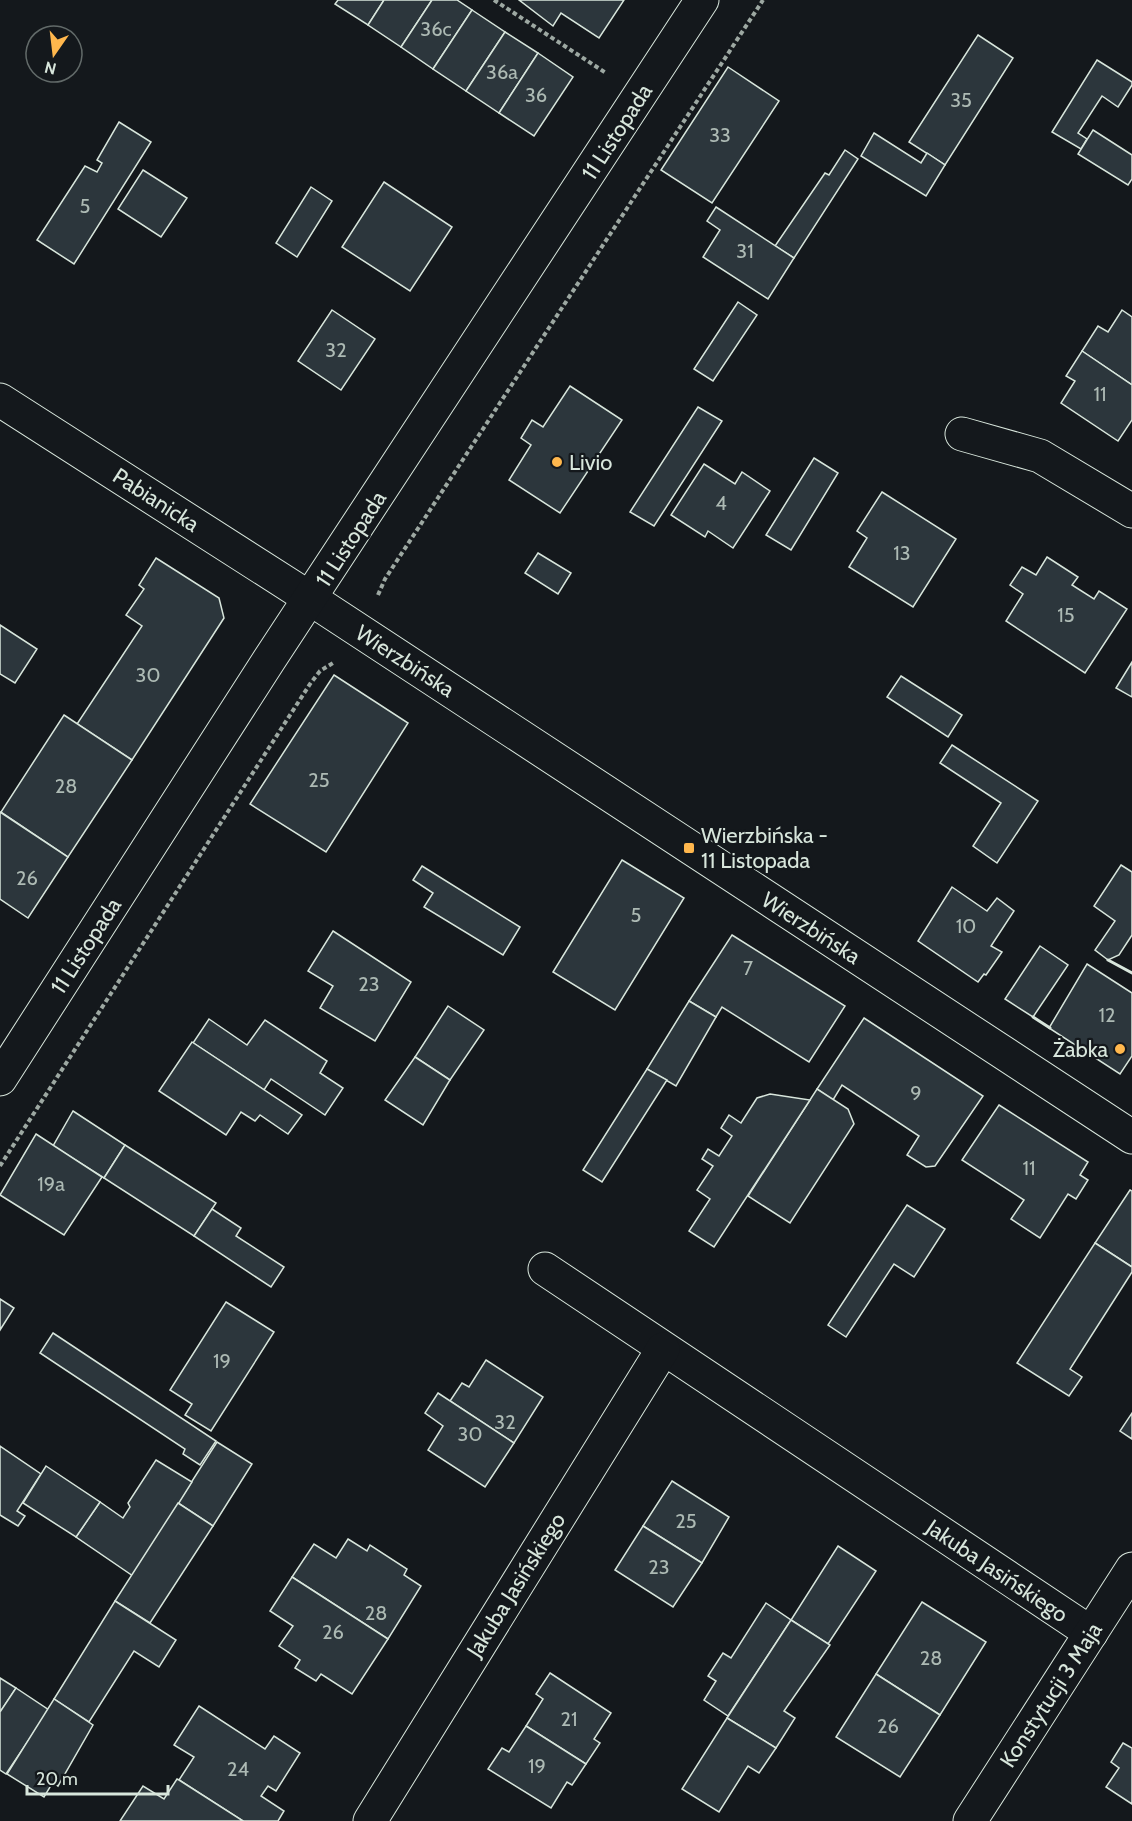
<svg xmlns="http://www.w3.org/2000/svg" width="1132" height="1821" font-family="Cabin,sans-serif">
	<rect width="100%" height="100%" fill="#14181c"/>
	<!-- building -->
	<g fill="#2c363c" stroke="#d8e6dc" stroke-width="1.5">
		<polygon points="338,0 384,0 368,25 335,4"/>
		<polygon points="384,0 432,0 401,47 368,25"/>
		<polygon points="432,0 457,0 472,10 433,69 401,47"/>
		<polygon points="519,0 624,0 599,38 561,13 553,26"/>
		<polygon points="472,10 505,32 466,91 433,69"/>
		<polygon points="505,32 538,53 499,113 466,91"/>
		<polygon points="978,35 1013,58 945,165 909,142"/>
		<polygon points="538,53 573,77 534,136 499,113"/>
		<polygon points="1097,60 1132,82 1132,85 1118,107 1102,96 1078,133 1087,139 1081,149 1052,132"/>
		<polygon points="728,67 779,101 712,203 661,170"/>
		<polygon points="119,122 151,142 74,264 37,240 85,166 97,172 102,163 97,160"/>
		<polygon points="1093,130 1132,155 1132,179 1128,185 1078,154"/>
		<polygon points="874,133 921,163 927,153 945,165 926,196 861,156"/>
		<polygon points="845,150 858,159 794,258 775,246 825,173 829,175"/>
		<polygon points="143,170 187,198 161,237 118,209"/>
		<polygon points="384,182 452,227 410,291 342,247"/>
		<polygon points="311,187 332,201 297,257 276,243"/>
		<polygon points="716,207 794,258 768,299 703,257 720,230 707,221"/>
		<polygon points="738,302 757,315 713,381 694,369"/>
		<polygon points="332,310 375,339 341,390 298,361"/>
		<polygon points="1122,310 1132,317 1132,385 1082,351 1098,326 1108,332"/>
		<polygon points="1082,351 1132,385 1132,420 1118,441 1061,403 1075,381 1066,376"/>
		<polygon points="570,386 622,420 560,513 509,480 531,445 521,438 532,420 543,427"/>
		<polygon points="698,407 722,421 654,526 630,512"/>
		<polygon points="814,458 838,473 791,550 766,535"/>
		<polygon points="704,464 735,484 742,472 770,491 733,548 708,531 705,537 671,515"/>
		<polygon points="882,492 956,539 913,607 849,567 867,538 857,531"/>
		<polygon points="538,553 571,573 558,594 525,573"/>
		<polygon points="1047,557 1078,577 1072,585 1094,599 1099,591 1127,609 1085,673 1006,621 1023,594 1010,585 1022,567 1036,575"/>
		<polygon points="156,558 219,598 224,618 132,760 77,724 142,626 126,615 144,589 139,585"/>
		<polygon points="0,625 37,649 15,683 0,674"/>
		<polygon points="1132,662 1132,697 1116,688"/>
		<polygon points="334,675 408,723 326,852 250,804"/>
		<polygon points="901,676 962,715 948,737 887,697"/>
		<polygon points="64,715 132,760 68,857 1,812"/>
		<polygon points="952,745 1038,801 997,863 973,846 1001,803 940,763"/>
		<polygon points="0,812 68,857 28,918 0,899"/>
		<polygon points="622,860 684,898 615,1010 553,972"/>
		<polygon points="1121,865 1132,872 1132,935 1119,955 1108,960 1095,950 1115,921 1094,906"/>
		<polygon points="422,866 520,927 503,955 424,907 433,893 413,880"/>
		<polygon points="952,887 987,911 997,898 1014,911 991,946 1002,952 986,975 984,974 978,982 918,941"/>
		<polygon points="333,931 411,982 375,1041 320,1008 333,986 308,971"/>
		<polygon points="732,935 845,1006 809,1062 722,1007 716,1017 689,1001"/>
		<polygon points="1040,946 1068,965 1033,1017 1005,999"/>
		<polygon points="1087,964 1132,993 1132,1056 1120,1074 1049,1028"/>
		<polygon points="689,1001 716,1017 676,1086 647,1069"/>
		<polygon points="448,1006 484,1030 450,1080 415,1057"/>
		<polygon points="864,1018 983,1096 935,1166 926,1167 907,1155 919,1136 842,1085 833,1100 817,1089"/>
		<polygon points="209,1019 247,1045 265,1020 327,1061 320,1073 343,1088 325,1115 271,1079 264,1090 193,1043"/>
		<polygon points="192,1042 302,1115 288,1134 260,1115 255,1121 241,1112 226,1135 159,1091"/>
		<polygon points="415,1057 450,1080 423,1125 385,1100"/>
		<polygon points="647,1069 667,1080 602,1182 583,1170"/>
		<polygon points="817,1089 848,1109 854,1124 790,1223 748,1196"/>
		<polygon points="770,1094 810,1100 714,1247 689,1231 710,1199 697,1190 713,1166 702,1159 708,1149 719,1156 732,1136 721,1128 729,1115 741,1123 757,1098"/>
		<polygon points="999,1105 1088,1162 1080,1175 1088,1180 1076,1199 1068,1194 1040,1238 1011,1219 1024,1200 962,1160"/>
		<polygon points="73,1111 125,1145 104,1178 53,1146"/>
		<polygon points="36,1134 102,1177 64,1235 0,1195"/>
		<polygon points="125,1145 216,1203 194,1236 104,1178"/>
		<polygon points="1130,1190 1132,1191 1132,1267 1095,1243"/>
		<polygon points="907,1205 945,1229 914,1277 894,1264 846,1337 828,1325"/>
		<polygon points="212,1209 241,1228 236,1236 284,1267 271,1287 194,1236"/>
		<polygon points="1095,1243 1132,1267 1132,1272 1070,1369 1082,1377 1069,1396 1017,1363"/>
		<polygon points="0,1299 14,1308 0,1330"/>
		<polygon points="226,1302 274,1332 211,1431 185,1415 192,1404 170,1390"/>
		<polygon points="53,1333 216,1441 200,1465 183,1454 185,1449 40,1353"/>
		<polygon points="486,1360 543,1397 514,1443 450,1401 462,1383 469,1387"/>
		<polygon points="438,1393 514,1443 485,1487 428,1450 443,1426 425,1413"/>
		<polygon points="1132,1413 1132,1439 1120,1431"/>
		<polygon points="217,1442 252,1464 213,1526 178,1503"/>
		<polygon points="0,1446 41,1474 17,1511 25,1516 18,1526 0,1515"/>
		<polygon points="156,1460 192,1482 133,1576 76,1537 100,1502 123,1518 130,1507 128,1503"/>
		<polygon points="46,1466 100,1502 76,1537 23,1503"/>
		<polygon points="672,1481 729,1517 702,1563 643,1526"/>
		<polygon points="178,1503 213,1526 150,1623 115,1601"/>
		<polygon points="643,1526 702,1563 673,1607 615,1570"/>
		<polygon points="348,1539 367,1551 370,1545 407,1569 404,1575 421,1586 388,1639 292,1577 314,1544 336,1558"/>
		<polygon points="838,1546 876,1571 828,1644 791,1620"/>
		<polygon points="292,1577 388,1639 352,1694 321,1674 316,1681 295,1668 300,1660 279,1646 293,1626 270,1611"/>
		<polygon points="115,1601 176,1640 159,1667 134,1651 89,1722 54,1699"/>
		<polygon points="922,1602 986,1642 940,1715 876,1674"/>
		<polygon points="766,1603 791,1620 728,1716 704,1700 716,1681 708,1676 723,1653 731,1658"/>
		<polygon points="791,1620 830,1645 784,1711 795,1718 776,1748 727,1718"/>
		<polygon points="550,1673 611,1713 594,1739 600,1743 586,1764 526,1726 543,1699 536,1694"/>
		<polygon points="876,1674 940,1715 900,1777 836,1737"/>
		<polygon points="0,1678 16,1688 0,1712"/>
		<polygon points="16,1688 49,1710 6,1774 0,1770 0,1712"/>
		<polygon points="54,1699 93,1725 58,1786 53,1782 44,1797 7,1774"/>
		<polygon points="199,1706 265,1749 274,1736 300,1753 276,1791 268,1786 261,1796 284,1811 278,1821 243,1821 179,1780 194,1757 174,1745"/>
		<polygon points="727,1718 776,1748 759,1773 748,1766 719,1812 682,1789"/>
		<polygon points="526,1726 586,1764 572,1785 567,1782 551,1808 488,1769 502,1748 509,1752"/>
		<polygon points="1123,1743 1132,1748 1132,1804 1106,1787 1119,1768 1111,1762"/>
		<polygon points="177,1779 179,1780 243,1821 120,1821 143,1786 164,1799"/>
	</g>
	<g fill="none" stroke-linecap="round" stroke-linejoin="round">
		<!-- minor casing -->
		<g stroke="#d8e6dc" stroke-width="35">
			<g id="minor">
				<polyline points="962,434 1040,456 1132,511"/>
				<polyline points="545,1269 1091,1633"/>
				<polyline points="370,1821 663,1349"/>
				<polyline points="970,1821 1132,1569"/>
			</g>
		</g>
		<!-- tertiary casing -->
		<g stroke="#d8e6dc" stroke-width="35">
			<g id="tertiary">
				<polyline points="0,400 311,599 1132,1137"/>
				<polyline points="0,1079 269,660 702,0"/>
			</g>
		</g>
		<!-- path -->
		<g stroke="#9da8a2" stroke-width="4" stroke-dasharray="4.5 3" stroke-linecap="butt">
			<polyline points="494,0 606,73"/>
			<polyline points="378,595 385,579 763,0"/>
			<polyline points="0,1166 310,684 320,671 333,663"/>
		</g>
		<!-- minor -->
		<use href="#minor" stroke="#14181c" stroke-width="33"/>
		<!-- tertiary -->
		<use href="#tertiary" stroke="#14181c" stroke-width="33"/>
		<!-- wall -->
		<g stroke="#d8e6dc" stroke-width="3">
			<polyline points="1108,960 1132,973"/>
			<polyline points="1033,1017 1050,1028"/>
		</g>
	</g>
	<!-- markers -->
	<g fill="#ffb74d" stroke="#14181c" stroke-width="2">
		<circle cx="557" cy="462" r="6"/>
		<rect x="683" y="842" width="12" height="12" rx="3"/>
		<circle cx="1120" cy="1049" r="6"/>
	</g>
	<g text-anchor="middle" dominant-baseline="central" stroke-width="4.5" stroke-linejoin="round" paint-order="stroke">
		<!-- number labels -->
		<g font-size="20" fill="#adbab4">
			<text x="436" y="29">36c</text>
			<text x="502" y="72">36a</text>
			<text x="536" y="95">36</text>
			<text x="961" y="100">35</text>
			<text x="720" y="135">33</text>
			<text x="85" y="206">5</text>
			<text x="745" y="251">31</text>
			<text x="336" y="350">32</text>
			<text x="1100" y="394">11</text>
			<text x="721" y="503">4</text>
			<text x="902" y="553">13</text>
			<text x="1066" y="615">15</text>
			<text x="148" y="675">30</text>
			<text x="319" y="780">25</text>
			<text x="66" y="786">28</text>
			<text x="27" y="878">26</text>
			<text x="636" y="915">5</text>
			<text x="966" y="926">10</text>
			<text x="748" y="968">7</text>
			<text x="369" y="984">23</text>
			<text x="1107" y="1015">12</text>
			<text x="916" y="1093">9</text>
			<text x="1029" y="1168">11</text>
			<text x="51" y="1184">19a</text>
			<text x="222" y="1361">19</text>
			<text x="505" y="1422">32</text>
			<text x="470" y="1434">30</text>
			<text x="686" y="1521">25</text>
			<text x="659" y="1567">23</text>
			<text x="376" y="1613">28</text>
			<text x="333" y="1632">26</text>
			<text x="931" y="1658">28</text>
			<text x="569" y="1719">21</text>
			<text x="888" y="1726">26</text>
			<text x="537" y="1766">19</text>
			<text x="238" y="1769">24</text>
		</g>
		<!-- street labels -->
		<g font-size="22" fill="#d8e6dc" stroke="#14181c">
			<text transform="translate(617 132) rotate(-57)">11 Listopada</text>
			<text transform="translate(156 500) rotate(33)">Pabianicka</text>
			<text transform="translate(351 539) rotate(-57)">11 Listopada</text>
			<text transform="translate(405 661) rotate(33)">Wierzbińska</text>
			<text transform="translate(811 928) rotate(33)">Wierzbińska</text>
			<text transform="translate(86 946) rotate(-57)">11 Listopada</text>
			<text transform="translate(997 1571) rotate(34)">Jakuba Jasińskiego</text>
			<text transform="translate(516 1585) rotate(-58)">Jakuba Jasińskiego</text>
			<text transform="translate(1051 1695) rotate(-57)">Konstytucji 3 Maja</text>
		</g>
		<!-- poi labels -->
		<g font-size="22" fill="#d8e6dc" stroke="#14181c" text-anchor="start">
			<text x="569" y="462">Livio</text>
			<text x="701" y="835">Wierzbińska -<tspan x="701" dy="25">11 Listopada</tspan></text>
			<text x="1108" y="1049" text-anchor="end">Żabka</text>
		</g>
	</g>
	<!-- north arrow -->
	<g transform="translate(54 54) rotate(194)"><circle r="28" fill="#14181c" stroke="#626a69" stroke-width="1.5"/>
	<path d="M0-4.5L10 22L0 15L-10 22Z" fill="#ffb74d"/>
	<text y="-9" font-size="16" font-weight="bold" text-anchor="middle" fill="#d8e6dc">N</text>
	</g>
	<!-- scale -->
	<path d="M27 1785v9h141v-9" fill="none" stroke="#d8e6dc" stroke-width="3"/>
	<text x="36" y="1785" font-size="18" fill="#d8e6dc" stroke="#14181c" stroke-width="4.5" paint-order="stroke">20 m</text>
</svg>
